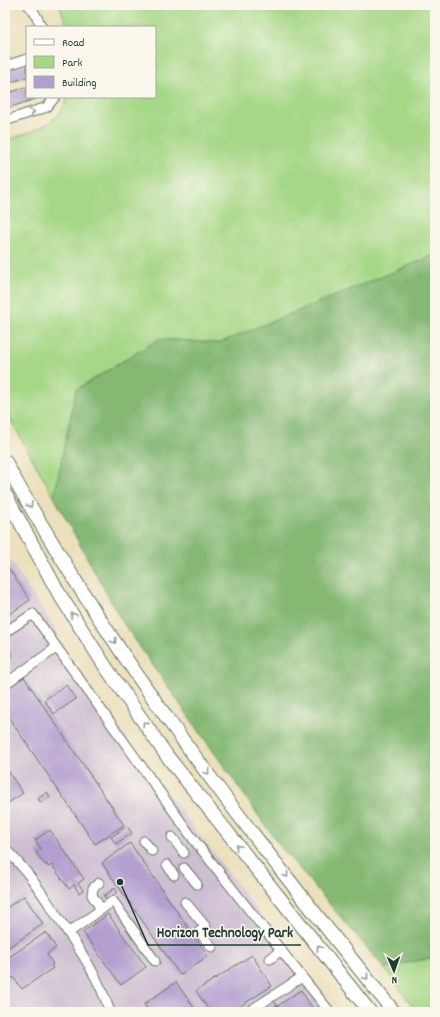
<svg xmlns="http://www.w3.org/2000/svg" width="440" height="1017" font-family="Dekko,sans-serif">
	<rect width="100%" height="100%" fill="#fbf7ec"/>
	<filter id="ink" filterUnits="userSpaceOnUse"><feTurbulence type="fractalNoise" baseFrequency=".025" numOctaves="2"/><feDisplacementMap in="SourceGraphic" scale="8" xChannelSelector="R" yChannelSelector="G"/><feConvolveMatrix kernelMatrix="1 2 1 2 8 2 1 2 1" color-interpolation-filters="sRGB"/></filter>
	<filter id="wash" filterUnits="userSpaceOnUse"><feTurbulence type="fractalNoise" baseFrequency=".012" numOctaves="4" result="noise"/><feDisplacementMap in="SourceGraphic" scale="16" xChannelSelector="R" yChannelSelector="G"/><feGaussianBlur stdDeviation="0.9" result="paint"/><feColorMatrix in="noise" values="0 0 0 0 0 0 0 0 0 0 0 0 0 0 0 0 0 1.4 0 .05"/><feComposite in="paint" operator="in"/></filter>
	<g filter="url(#wash)">
		<rect width="100%" height="100%" fill="#ebdfbc"/>
		<!-- industrial -->
		<polygon fill="#cdbed2" points="5,552 58,634 54,637 135,751 335,1012 5,1012"/>
		<!-- green -->
		<g fill="#a6d786" stroke="#628a5d">
			<path d="M59,5H435V255L219,343L159,339L76,390L54,497L5,410V141C28,132 62,125 67,97H155V27H68Z"/>
			<polygon points="435,957 435,1012 417,1012 384,968"/>
		</g>
		<!-- forest -->
		<polygon fill="#84b873" stroke="#527a54" points="435,255 435,957 384,968 280,846 187,714 121,620 54,497 76,390 159,339 219,343"/>
		<g id="blocks">
			<!-- building -->
			<g fill="#b29ecf">
				<polygon points="27,64 27,77 5,84 5,71"/>
				<polygon points="27,87 27,97 41,97 5,109 5,94"/>
				<polygon points="5,563 30,600 5,617"/>
				<polygon points="5,645 12,656 5,661"/>
				<polygon points="24,677 124,825 95,844 5,712 5,690"/>
				<polygon points="66,685 76,699 54,714 44,700"/>
				<polygon points="5,767 23,793 5,805"/>
				<polygon points="47,792 50,797 41,803 38,799"/>
				<polygon points="127,826 132,833 116,844 111,837"/>
				<polygon points="50,830 84,879 78,883 83,890 79,893 74,885 69,889 52,865 48,867 47,864 45,865 36,853 41,849 35,840"/>
				<polygon points="130,843 208,956 180,975 102,863"/>
				<polygon points="115,888 117,892 107,900 104,896"/>
				<polygon points="24,896 43,924 5,950 5,909"/>
				<polygon points="108,914 146,967 121,985 83,932"/>
				<polygon points="46,932 56,948 47,954 53,964 51,965 53,968 22,989 13,977 5,982 5,960"/>
				<polygon points="252,955 272,986 231,1012 210,1012 196,991"/>
				<polygon points="176,982 197,1012 149,1012 144,1004"/>
				<polygon points="301,990 315,1012 271,1012 270,1011"/>
				<polygon points="272,999 277,1005 267,1011 263,1005"/>
			</g>
		</g>
	</g>
	<g filter="url(#ink)">
		<use href="#blocks" fill-opacity="0" stroke="#667664" stroke-width="1"/>
		<g fill="none" stroke-linecap="round" stroke-linejoin="round">
			<!-- minor casing -->
			<g stroke="#667664" stroke-width="11">
				<g id="minor">
					<polyline points="28,5 33,10 42,27"/>
					<polyline points="5,66 27,59"/>
					<polyline points="5,121 47,107 55,97"/>
					<polyline points="5,632 33,614 194,840 302,977"/>
					<polyline points="5,684 56,648"/>
					<polyline points="172,837 184,853"/>
					<polyline points="144,841 152,851"/>
					<path d="M5,849C26,868 41,892 57,916C78,947 99,977 110,1012"/>
					<polyline points="167,865 174,875"/>
					<polyline points="184,868 197,884"/>
					<polyline points="99,883 93,888 92,895 101,909"/>
					<polyline points="185,902 206,927 199,932 212,947"/>
					<polyline points="68,933 113,901 155,961"/>
					<polyline points="270,959 281,950"/>
					<polyline points="248,1012 302,977 330,1012"/>
				</g>
			</g>
			<!-- highway casing -->
			<g stroke="#667664" stroke-width="15">
				<g id="highway">
					<path d="M5,461C20,491 39,520 56,549C154,713 274,863 394,1012"/>
					<polyline points="5,494 58,592 103,663 167,756 370,1012"/>
				</g>
			</g>
			<!-- minor -->
			<use href="#minor" stroke="#fff" stroke-width="9"/>
			<!-- highway -->
			<use href="#highway" stroke="#fff" stroke-width="13"/>
		</g>
		<!-- one-way arrows -->
		<defs><path id="oneway-chevron" d="M-2-3.5L2.5 0L-2 3.5" fill="none" stroke-width="1.6" stroke-linecap="round" stroke-linejoin="round"/></defs>
		<g stroke="#8f9e9a">
			<use href="#oneway-chevron" transform="translate(32 112) rotate(-19)"/>
			<use href="#oneway-chevron" transform="translate(30 505) rotate(59)"/>
			<use href="#oneway-chevron" transform="translate(73 615) rotate(-122)"/>
			<use href="#oneway-chevron" transform="translate(114 641) rotate(57)"/>
			<use href="#oneway-chevron" transform="translate(145 724) rotate(-125)"/>
			<use href="#oneway-chevron" transform="translate(207 772) rotate(53)"/>
			<use href="#oneway-chevron" transform="translate(238 847) rotate(-128)"/>
			<use href="#oneway-chevron" transform="translate(286 875) rotate(52)"/>
			<use href="#oneway-chevron" transform="translate(319 948) rotate(-128)"/>
			<use href="#oneway-chevron" transform="translate(366 977) rotate(52)"/>
		</g>
	</g>
	<!-- callouts -->
	<path fill="none" stroke="#1f3d34" stroke-width="1.5" d="M120 882L148 945H301"/>
	<circle fill="#1f3d34" stroke="#fbf7ec" stroke-width="1.5" cx="120" cy="882" r="4"/>
	<g font-size="15" text-anchor="middle" font-weight="bold" fill="#1f3d34" stroke="#fbf7ec" stroke-width="3" stroke-linejoin="round" paint-order="stroke">
		<text x="225" y="937">Horizon Technology Park</text>
	</g>
	<!-- margin -->
	<rect width="440" height="1017" fill="none" stroke="#fbf7ec" stroke-width="20"/>
	<!-- legend -->
	<rect x="26" y="26" width="130" height="72" fill="#fbf7ec" stroke="#a3ada2"/>
	<rect x="34" y="39" width="20" height="6" fill="#ffffff" stroke="#a3ada2"/>
	<text x="62" y="46" font-size="12" fill="#1f3d34">Road</text>
	<rect x="34" y="56" width="20" height="12" fill="#a6d786" stroke="#a3ada2"/>
	<text x="62" y="66" font-size="12" fill="#1f3d34">Park</text>
	<rect x="34" y="76" width="20" height="12" fill="#b29ecf" stroke="#a3ada2"/>
	<text x="62" y="86" font-size="12" fill="#1f3d34">Building</text>
	<!-- north arrow -->
	<g transform="translate(394 971) rotate(178)" stroke="#fbf7ec" stroke-width="3" paint-order="stroke">
	<path d="M0-3L7 15L0 10L-7 15Z" fill="#1f3d34"/>
	<text y="-6" font-size="11" font-weight="bold" text-anchor="middle" fill="#1f3d34">N</text>
	</g>
</svg>
